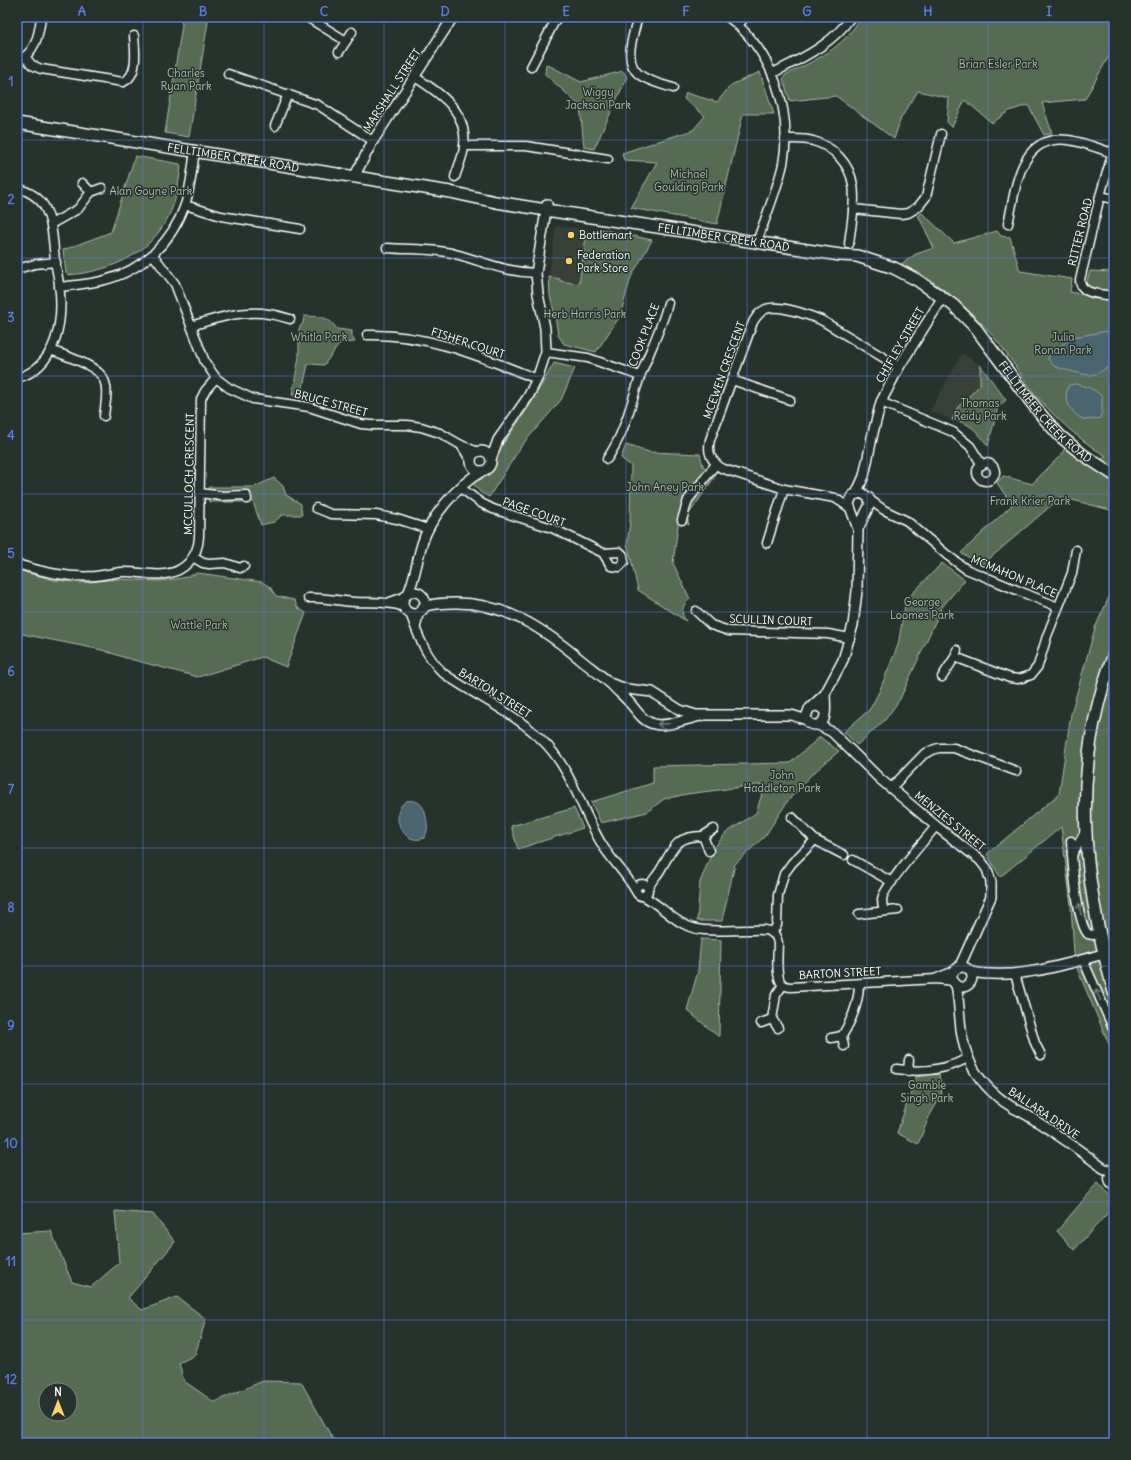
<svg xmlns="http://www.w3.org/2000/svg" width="1131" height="1460" font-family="Delius,sans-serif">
	<rect width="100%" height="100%" fill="#26332d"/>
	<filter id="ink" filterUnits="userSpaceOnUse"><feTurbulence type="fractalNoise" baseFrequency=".025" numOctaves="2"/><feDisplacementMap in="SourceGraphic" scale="8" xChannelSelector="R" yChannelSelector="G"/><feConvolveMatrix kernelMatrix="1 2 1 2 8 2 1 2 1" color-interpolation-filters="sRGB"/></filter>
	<g filter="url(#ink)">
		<!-- built -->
		<g fill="#394037">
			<polygon points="556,226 588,229 579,284 559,281 559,279 549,277"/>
			<polygon points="962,353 980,365 980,385 957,408 952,420 930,411"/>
		</g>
		<!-- green -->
		<g fill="#556c52" stroke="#aab6a8" fill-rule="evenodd">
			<polygon points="180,17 206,17 208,22 189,137 165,133 182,25"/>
			<path d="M861,17H1114V47L1085,99L1042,103L1052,133L1044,135L1028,105L1009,111L992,123L965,100L952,127L947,122L949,98L918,91L901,118L894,139L836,96L790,101L783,79L785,75C816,60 843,49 861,17Z"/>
			<polygon points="546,64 581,82 623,71 627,77 594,149 584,147 580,106 545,74"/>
			<polygon points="760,72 774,114 743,114 717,224 631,208 657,162 624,160 622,153 693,130 705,116 684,99 686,93 717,102 731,85"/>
			<path d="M135,156L180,164L181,167C179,179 178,191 174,203C158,251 115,271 68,275L66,273L63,250L111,232Z"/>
			<path d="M922,213L954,243L997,231L1001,236L1010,237L1020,271L1072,279L1070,292L1114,300V511L1061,497L982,565L961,553L1012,505L997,483L1003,476L1032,484L1060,456L1067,445L1095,464L1106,456C1079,440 1055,418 1035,394C1020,375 1008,353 992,335C966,305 937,281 901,264L916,254L934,248L918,215Z"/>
			<polygon points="601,229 652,240 631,277 620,316 596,352 564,344 558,335 555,316 550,296 549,277 560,279 560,281 579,284 586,237"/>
			<polygon points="1090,271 1114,272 1114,292 1093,289 1089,287 1086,284"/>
			<path d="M304,316C320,317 327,315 337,329L352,331V337L355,342L340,343L324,365L308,364L301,397L292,395L299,357V328L303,323Z"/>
			<path d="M554,363L575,368L561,400L522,445L489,497L480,492L472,482C488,478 495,473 494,457L528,408Z"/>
			<path d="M980,365L1006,400L998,407L988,446C978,432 970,422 952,420L957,408L980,385Z"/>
			<path d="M626,445L649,452L700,454L703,466L716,475L687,517L689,525L679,519L673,563L690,599C682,605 680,613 686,621L638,590L631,559L627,544L630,522L631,466L621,458Z"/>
			<polygon points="274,478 283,486 286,495 301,504 301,509 302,515 282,515 274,522 261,525 253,502 209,502 209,487 254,487"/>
			<polygon points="942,563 965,580 942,607 900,699 885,720 857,745 844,732 870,709 879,692 898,645 906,600"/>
			<polygon points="17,570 54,580 82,583 117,579 160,581 182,578 198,573 262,582 270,587 276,596 294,600 298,608 306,613 286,667 262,657 198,677 126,658 102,650 17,633"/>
			<polygon points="1114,586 1114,1056 1078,971 1074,953 1071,905 1061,827 1000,877 987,854 1059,794 1071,714 1095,628"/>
			<polygon points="820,737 839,751 810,776 787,802 765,836 735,864 722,921 697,921 700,882 714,848 726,833 756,813 765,784 687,794 664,799 647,812 601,823 591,802 653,783 653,766 790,763"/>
			<polygon points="574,808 583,828 518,849 511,826"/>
			<polygon points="701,939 721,940 719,1037 687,1010 698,971"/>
			<polygon points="939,1074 942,1094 929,1117 918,1144 897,1133 916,1077"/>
			<polygon points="1098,1183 1114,1200 1114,1206 1074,1250 1057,1231"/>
			<path d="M115,1211L153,1214L175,1242L128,1298L142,1310L177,1297L206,1319L195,1355L179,1363L184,1381L214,1402L263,1381L301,1382L335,1443H17V1233L51,1231L72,1282L91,1287L119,1263ZM46,1390H70V1414H46Z"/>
		</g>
		<!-- water -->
		<g fill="#49656f" stroke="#92a3a9">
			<path d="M1114,330V363C1107,367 1100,374 1091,375C1085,375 1060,369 1054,366C1051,364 1050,361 1048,359L1049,355L1054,350L1074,337Z"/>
			<path d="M1075,384C1086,386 1094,388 1102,397V411L1100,418C1094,419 1086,421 1081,418C1070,412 1062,396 1069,385Z"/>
			<path d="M406,801C422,799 425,808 427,823C428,829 427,833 424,838C403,847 388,813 406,801Z"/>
		</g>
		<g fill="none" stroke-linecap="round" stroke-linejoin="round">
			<!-- minor casing -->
			<g stroke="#fff" stroke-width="11">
				<g id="minor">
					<polyline points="307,17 346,41"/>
					<path d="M638,17C633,36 621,65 643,77C652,82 663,85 673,88"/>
					<path d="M728,17C772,50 793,110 783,164C777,190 766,216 757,242"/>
					<polyline points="738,25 745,17"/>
					<polyline points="339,52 352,32"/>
					<path d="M25,57L32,65L41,69L123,82C139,76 135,49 134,36"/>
					<path d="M17,61C35,54 39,35 41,17"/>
					<polyline points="531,67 557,17"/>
					<path d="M773,73C802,58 832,45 851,17"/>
					<polyline points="228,74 318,105 373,141"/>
					<path d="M415,77C441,94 468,111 464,147C463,157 458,167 455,177"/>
					<polyline points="275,126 288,94"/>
					<path d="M785,139C795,139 804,138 813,141C833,146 850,164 853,185C856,203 851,225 849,244"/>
					<polyline points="464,146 526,146 608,159"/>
					<path d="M1114,148L1100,196L1080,280C1080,295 1103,294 1114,296"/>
					<polyline points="82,183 91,192 102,188"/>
					<path d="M17,188C28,191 38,196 44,206C53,222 53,242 55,260C56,268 58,276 59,284C64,320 57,367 17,378"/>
					<polyline points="1100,196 1114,199"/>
					<polyline points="185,205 221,216 300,229"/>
					<polyline points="853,209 901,214 908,213 918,207 926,197 941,134"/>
					<polyline points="51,224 78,209 91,192"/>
					<path d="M1008,224C1016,190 1018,134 1068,140C1083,142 1098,148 1112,153"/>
					<path d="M387,248C409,250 433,248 455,254C485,262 504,272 536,273"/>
					<polyline points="153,255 175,284 205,362 216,378 229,388 253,399 309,407 361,424 372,425 407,425 421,427 440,433 461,445 478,452"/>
					<polyline points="17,269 35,264 56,262"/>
					<path d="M59,287C75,285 90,284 105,280C143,270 172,242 185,205C191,188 192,169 195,151"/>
					<path d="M191,326C214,319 238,311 262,313C272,314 281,316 290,319"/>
					<path d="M367,335C427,333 482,357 537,379"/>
					<path d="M51,350C65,356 98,365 104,380C109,390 105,405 104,416"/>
					<polyline points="546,352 588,358 640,376"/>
					<polyline points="732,380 790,400"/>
					<polyline points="881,402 953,432 970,446 982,465"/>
					<polyline points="461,445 471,461"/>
					<path d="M607,459C626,431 630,405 641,374C650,350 662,327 668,303"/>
					<circle cx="986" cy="472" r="9"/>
					<polyline points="461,488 481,503 493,509 552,528 603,553 620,552 623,555 624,562 619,567 611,566 603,553"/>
					<polyline points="200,493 222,496 246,495 247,499"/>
					<polyline points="870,500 884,510 907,521 947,555 966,569 1058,607"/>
					<polyline points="316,508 331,514 376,515 397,519 428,529"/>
					<path d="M850,508L835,498L784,489L721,468C711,460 707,453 710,440L753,322C756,317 759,312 766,309C780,304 808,315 821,320L899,367"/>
					<polyline points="682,520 688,500 716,464"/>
					<polyline points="767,543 784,489"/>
					<polyline points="193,557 203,563 209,564 225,563 240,568 244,566"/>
					<path d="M17,564C43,572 68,578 95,576C104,575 113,573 122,572C137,571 151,576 165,574C185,572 198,556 199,537L201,399L205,391L216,378"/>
					<path d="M308,598C325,597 338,601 355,602C371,603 388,601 404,607"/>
					<polyline points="390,602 404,597"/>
					<polyline points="696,611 711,625 729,631 828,634 850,638"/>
					<path d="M410,613C418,636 425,655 443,673C475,696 512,711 541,739C571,767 581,809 601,843C611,860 626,873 635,890"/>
					<polyline points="416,626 419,612"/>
					<polyline points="955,657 1010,678 1018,679 1025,677 1031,675 1038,666 1047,636 1072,573 1076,550"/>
					<polyline points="942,677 955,657 957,650"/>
					<polyline points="891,788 924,754 935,749 939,748 954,748 1016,771"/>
					<polyline points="792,817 815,840 844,855"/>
					<path d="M1071,841C1072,859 1077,924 1088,934L1093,935L1099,933"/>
					<polyline points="709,851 703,836 714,829"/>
					<polyline points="1072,855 1085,832"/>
					<polyline points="853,860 892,882"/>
					<circle cx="642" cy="890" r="6"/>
					<path d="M648,888C652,880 658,875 662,867C674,847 676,836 703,836"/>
					<path d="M643,896C665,907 677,928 704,930C719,931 733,930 748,930C754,930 763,929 769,931C775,933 777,937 778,943C778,953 775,977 782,984C785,986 788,987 791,987L936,979L953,981"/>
					<path d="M884,911C883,908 882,903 882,899C884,886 926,839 936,826"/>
					<polyline points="859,914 898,910"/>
					<polyline points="772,933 777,925 778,895 784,874 792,863 815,840"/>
					<polyline points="1083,960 1114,1030"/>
					<polyline points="1015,974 1035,1043 1041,1055"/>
					<polyline points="937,978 954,971"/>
					<polyline points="772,1019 776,995 783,985"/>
					<polyline points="761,1023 772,1019 778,1028"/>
					<path d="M842,1036C852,1020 859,1004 859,984"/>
					<polyline points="831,1038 842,1036 844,1046"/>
					<path d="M897,1069C922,1073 946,1070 968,1058"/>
					<polyline points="908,1071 909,1060"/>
				</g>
			</g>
			<!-- tertiary casing -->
			<g stroke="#fff" stroke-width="12">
				<g id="tertiary">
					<polyline points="354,177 373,141 453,17"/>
					<circle cx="481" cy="461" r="10"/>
					<polyline points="491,459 498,440 528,397 537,379 546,352 545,328 538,294 536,273 547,204"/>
					<polyline points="856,494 864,476 873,433 881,402 899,367 943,297"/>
					<circle cx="414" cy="603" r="11"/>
					<path d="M408,594C415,578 417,560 422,544C430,517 458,485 482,471"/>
					<path d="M423,607C434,603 445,603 456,603C506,603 545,630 581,660C591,668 602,676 612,685C617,691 624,696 629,702C637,711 642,721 654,724C667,728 687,718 701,716"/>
					<polyline points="612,684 627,689 652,692 680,710 696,715 791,715 807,720"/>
					<polyline points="811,707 825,694 843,660 853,625 857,591 858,529 849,504 850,501 853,495 862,493 869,498 870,504 858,529"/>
					<path d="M825,712C821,706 815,704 809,709L806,717C807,722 810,725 815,725C829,726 825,703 825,694"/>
					<polyline points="818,725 832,732 880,779 936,826 980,860 987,869 991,882 991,897 959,968"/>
					<circle cx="962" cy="977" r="10"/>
					<path d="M971,972C1015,980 1061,966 1103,954"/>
					<path d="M956,985C961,1009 958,1033 968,1057C975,1077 994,1096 1012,1107C1019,1111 1026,1114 1033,1119C1057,1134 1081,1151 1103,1168L1114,1172"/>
					<path d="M1114,1172C1108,1176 1108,1182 1114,1186"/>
				</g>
			</g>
			<!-- secondary casing -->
			<g stroke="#fff" stroke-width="14">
				<g id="secondary">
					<path id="s1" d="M17,123L450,192L496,202L546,210L840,255L857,256L894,268L917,280L953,305L974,326L1021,389L1042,416L1060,436L1082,454L1114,475"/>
					<path d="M1114,654C1070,769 1082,877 1114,992"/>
				</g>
			</g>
			<!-- minor -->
			<use href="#minor" stroke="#26332d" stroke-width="8"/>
			<!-- tertiary -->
			<use href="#tertiary" stroke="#26332d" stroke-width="9"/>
			<!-- secondary -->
			<use href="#secondary" stroke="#26332d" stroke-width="11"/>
		</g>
		<!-- one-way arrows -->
		<defs><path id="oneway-shaft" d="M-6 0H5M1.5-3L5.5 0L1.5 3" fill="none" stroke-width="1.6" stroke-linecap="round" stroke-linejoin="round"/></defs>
		<g stroke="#727a76">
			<use href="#oneway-shaft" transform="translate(663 724) rotate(178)"/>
			<use href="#oneway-shaft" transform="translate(1080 909) rotate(-100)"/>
			<use href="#oneway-shaft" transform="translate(1098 995) rotate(-114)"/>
		</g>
	</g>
	<!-- grid -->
	<path fill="none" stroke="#567ae2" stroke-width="1" stroke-opacity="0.55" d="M143,17V1443M264,17V1443M384,17V1443M505,17V1443M626,17V1443M747,17V1443M867,17V1443M988,17V1443M17,140H1114M17,258H1114M17,376H1114M17,494H1114M17,612H1114M17,730H1114M17,848H1114M17,966H1114M17,1084H1114M17,1202H1114M17,1320H1114"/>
	<!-- markers -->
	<g fill="#ffd166" stroke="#26332d" stroke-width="1.5">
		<circle cx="571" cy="235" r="4"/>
		<circle cx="569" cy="261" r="4"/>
	</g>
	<g text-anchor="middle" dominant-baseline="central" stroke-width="3" stroke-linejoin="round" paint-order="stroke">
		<!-- park labels -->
		<g font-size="11" fill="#b2bdb1" stroke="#26332d">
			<text x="998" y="64">Brian Esler Park</text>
			<text x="186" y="73">Charles<tspan x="186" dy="13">Ryan Park</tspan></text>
			<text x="598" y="92">Wiggy<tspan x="598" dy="13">Jackson Park</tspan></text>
			<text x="689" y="174">Michael<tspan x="689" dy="13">Goulding Park</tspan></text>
			<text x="151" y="191">Alan Goyne Park</text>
			<text x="585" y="314">Herb Harris Park</text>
			<text x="319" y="337">Whitla Park</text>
			<text x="1063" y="337">Julia<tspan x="1063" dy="13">Ronan Park</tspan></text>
			<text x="980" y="403">Thomas<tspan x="980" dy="13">Reidy Park</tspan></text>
			<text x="665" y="487">John Aney Park</text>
			<text x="1030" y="501">Frank Krier Park</text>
			<text x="922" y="602">George<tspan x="922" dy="13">Loomes Park</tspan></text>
			<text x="199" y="625">Wattle Park</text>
			<text x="782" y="775">John<tspan x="782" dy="13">Haddleton Park</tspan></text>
			<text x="927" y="1085">Gamble<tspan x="927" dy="13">Singh Park</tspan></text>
		</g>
		<!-- street labels -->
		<g font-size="11" fill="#fff" stroke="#26332d">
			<text transform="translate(392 90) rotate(-57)">MARSHALL STREET</text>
			<text stroke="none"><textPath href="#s1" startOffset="219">FELLTIMBER CREEK ROAD</textPath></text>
			<text transform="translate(1080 232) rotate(-76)">RITTER ROAD</text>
			<text stroke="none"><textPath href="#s1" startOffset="716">FELLTIMBER CREEK ROAD</textPath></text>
			<text transform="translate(644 335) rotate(-69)">COOK PLACE</text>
			<text transform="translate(468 343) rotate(18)">FISHER COURT</text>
			<text transform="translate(900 345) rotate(-60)">CHIFLEY STREET</text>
			<text transform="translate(724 370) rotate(-70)">MCEWEN CRESCENT</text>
			<text transform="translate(331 403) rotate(15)">BRUCE STREET</text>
			<text stroke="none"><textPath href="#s1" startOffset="1101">FELLTIMBER CREEK ROAD</textPath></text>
			<text transform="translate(189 474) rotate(-89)">MCCULLOCH CRESCENT</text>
			<text transform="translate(534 512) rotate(20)">PAGE COURT</text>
			<text transform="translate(1014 576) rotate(23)">MCMAHON PLACE</text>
			<text transform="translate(771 620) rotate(2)">SCULLIN COURT</text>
			<text transform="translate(495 693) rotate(32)">BARTON STREET</text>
			<text transform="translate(950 821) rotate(39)">MENZIES STREET</text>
			<text transform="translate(840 973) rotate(-3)">BARTON STREET</text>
			<text transform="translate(1044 1113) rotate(34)">BALLARA DRIVE</text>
		</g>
		<!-- poi labels -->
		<g font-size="11" fill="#fff" stroke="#26332d" text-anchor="start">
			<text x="579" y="235">Bottlemart</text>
			<text x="577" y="255">Federation<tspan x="577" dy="13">Park Store</tspan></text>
		</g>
	</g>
	<!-- margin -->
	<rect width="1131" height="1460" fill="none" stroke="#26332d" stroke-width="44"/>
	<!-- north arrow -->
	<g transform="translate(58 1402)"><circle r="19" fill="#26332d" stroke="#7d8581"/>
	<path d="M0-3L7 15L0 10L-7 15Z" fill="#ffd166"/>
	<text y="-6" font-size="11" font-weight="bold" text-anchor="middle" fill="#ffffff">N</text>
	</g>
	<rect x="22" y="22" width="1087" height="1416" fill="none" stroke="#567ae2" stroke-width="1.5"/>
	<g font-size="13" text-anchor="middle" font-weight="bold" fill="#567ae2">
		<text x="82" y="16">A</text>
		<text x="203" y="16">B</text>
		<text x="324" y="16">C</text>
		<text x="445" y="16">D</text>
		<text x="566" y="16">E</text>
		<text x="686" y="16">F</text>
		<text x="807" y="16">G</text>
		<text x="928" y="16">H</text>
		<text x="1049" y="16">I</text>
		<text x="11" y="86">1</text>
		<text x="11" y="204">2</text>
		<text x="11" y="322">3</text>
		<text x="11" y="440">4</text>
		<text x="11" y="558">5</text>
		<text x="11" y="676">6</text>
		<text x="11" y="794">7</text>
		<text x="11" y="912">8</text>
		<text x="11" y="1030">9</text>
		<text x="11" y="1148">10</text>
		<text x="11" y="1266">11</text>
		<text x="11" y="1384">12</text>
	</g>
</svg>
